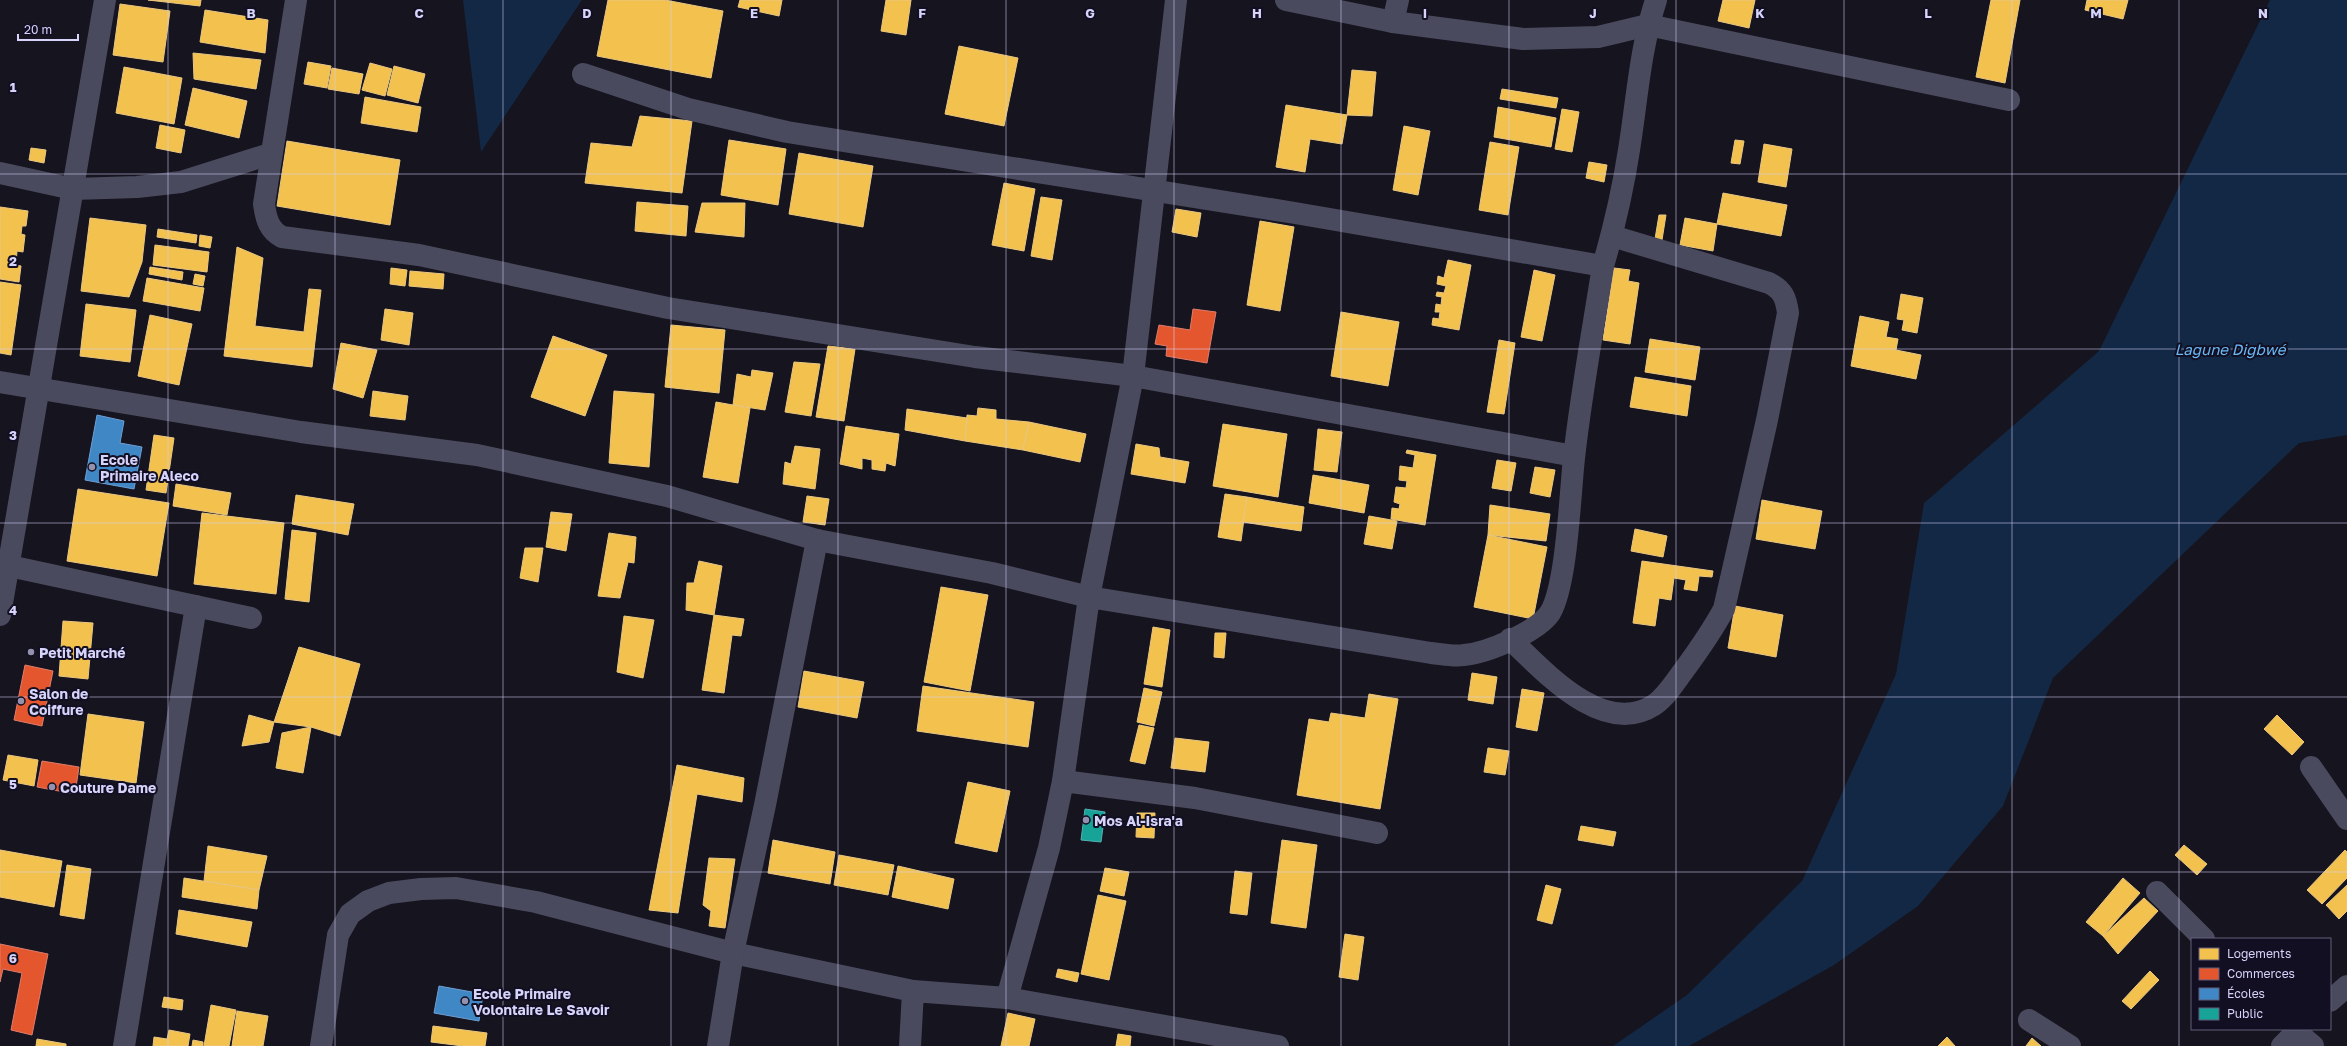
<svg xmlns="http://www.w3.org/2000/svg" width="2347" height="1046" font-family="'Golos Text',sans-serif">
	<rect width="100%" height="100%" fill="#16141e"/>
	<!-- water -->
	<g fill="#132845">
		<polygon points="463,0 582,0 481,152"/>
		<polygon points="2270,0 2347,0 2347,435 2299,443 2053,678 2003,806 1918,906 1834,965 1689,1046 1613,1046 1687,995 1802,881 1896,674 1924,503 2099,351"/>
	</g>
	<!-- homes -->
	<g fill="#f2c14e" stroke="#eac782">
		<polygon points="148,0 201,0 200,6"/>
		<polygon points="608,0 665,0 723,11 711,78 597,56"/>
		<polygon points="740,0 782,0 779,16 738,7"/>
		<polygon points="886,0 911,0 906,35 881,31"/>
		<polygon points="1723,0 1755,0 1749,28 1718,21"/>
		<polygon points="1991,0 2020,0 2005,83 1976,77"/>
		<polygon points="2087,0 2128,0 2123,19 2085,10"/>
		<polygon points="120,4 170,11 163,62 113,55"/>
		<polygon points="205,10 268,20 265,53 200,42"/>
		<polygon points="959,46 1018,58 1004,126 945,114"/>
		<polygon points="193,53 261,60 256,89 194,79"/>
		<polygon points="308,62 331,66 327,88 304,84"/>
		<polygon points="370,63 392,69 385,96 362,90"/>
		<polygon points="394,66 425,74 418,103 387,95"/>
		<polygon points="124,67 182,78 174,124 116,113"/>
		<polygon points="332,68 363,74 359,94 328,89"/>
		<polygon points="1352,70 1376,72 1372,116 1347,115"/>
		<polygon points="193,88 247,101 239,138 185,125"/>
		<polygon points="1502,89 1558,98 1556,108 1500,99"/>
		<polygon points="365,97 421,107 417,132 361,123"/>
		<polygon points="1286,105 1347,115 1342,144 1310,139 1305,172 1276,167"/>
		<polygon points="1498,107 1556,118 1551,147 1494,137"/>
		<polygon points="1562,109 1579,112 1572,152 1555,149"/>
		<polygon points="640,116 692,121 682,193 585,183 591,143 632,147"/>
		<polygon points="160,125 185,130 181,153 156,148"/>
		<polygon points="1404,126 1430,131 1418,195 1393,190"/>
		<polygon points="729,140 786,149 778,205 721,195"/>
		<polygon points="1735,140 1744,141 1740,164 1731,163"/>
		<polygon points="287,141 400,160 390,225 277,206"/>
		<polygon points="1490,142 1519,147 1508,215 1479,210"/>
		<polygon points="1764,144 1792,149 1786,187 1758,182"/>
		<polygon points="31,148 46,150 44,163 29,160"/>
		<polygon points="799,153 873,166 863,227 789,214"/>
		<polygon points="1589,162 1607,165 1604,182 1586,178"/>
		<polygon points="1004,183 1035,189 1024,251 992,245"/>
		<polygon points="1723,193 1787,205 1781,236 1717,224"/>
		<polygon points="1041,197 1062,200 1052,260 1031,256"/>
		<polygon points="637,202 688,206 686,236 635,231"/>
		<polygon points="702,203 745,203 744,237 695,232"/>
		<polygon points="0,207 28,211 26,226 22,226 21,234 25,235 23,252 17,251 16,265 21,266 19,282 0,279"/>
		<polygon points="1176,209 1201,213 1197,237 1172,232"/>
		<polygon points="1659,215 1666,215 1662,240 1655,239"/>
		<polygon points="90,218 146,225 142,262 129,297 81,291"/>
		<polygon points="1685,218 1717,224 1713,251 1680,245"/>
		<polygon points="1260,221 1294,227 1280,311 1247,305"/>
		<polygon points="158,229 197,235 196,243 157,237"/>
		<polygon points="200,235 212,237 210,248 199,246"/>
		<polygon points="155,245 209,252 207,272 153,265"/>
		<polygon points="237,247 263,258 255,326 304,332 309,289 321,290 312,367 224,356"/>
		<polygon points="1448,260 1471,265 1459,330 1432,325 1433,318 1439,319 1440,312 1435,312 1436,304 1441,305 1442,297 1436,296 1437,292 1444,293 1446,286 1437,284 1438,276 1444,278"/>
		<polygon points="150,267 183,272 182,280 149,274"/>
		<polygon points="391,268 407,270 405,286 390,284"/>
		<polygon points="1614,268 1630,270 1628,281 1639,283 1630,344 1603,340"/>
		<polygon points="1534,270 1555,275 1542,341 1521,337"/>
		<polygon points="410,271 444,274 443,289 409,286"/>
		<polygon points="195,274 205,276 203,286 193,284"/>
		<polygon points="147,278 204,288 200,311 143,301"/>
		<polygon points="0,282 21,285 11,355 0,353"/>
		<polygon points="1901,294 1923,298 1917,333 1902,330 1904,320 1897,319"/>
		<polygon points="86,304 136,310 130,362 80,356"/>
		<polygon points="385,309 413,313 409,345 381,340"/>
		<polygon points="1341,312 1399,322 1388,386 1331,376"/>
		<polygon points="150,315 192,324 179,385 138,376"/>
		<polygon points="1860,316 1889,322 1886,337 1898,339 1896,350 1921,355 1916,379 1851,366"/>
		<polygon points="671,325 725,330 719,393 665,387"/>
		<polygon points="553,336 607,355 585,416 531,397"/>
		<polygon points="1650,339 1700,347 1695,380 1645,372"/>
		<polygon points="1499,340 1515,343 1504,414 1487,412"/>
		<polygon points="341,343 377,350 363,398 333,389"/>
		<polygon points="828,346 855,349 844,421 816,417"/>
		<polygon points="794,362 820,364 811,416 785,412"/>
		<polygon points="752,370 773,373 765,410 733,405 737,374 751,377"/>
		<polygon points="1635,377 1691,386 1687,416 1630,407"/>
		<polygon points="373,391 408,396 405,420 370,416"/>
		<polygon points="614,391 654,394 649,467 609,463"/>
		<polygon points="716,402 750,408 738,483 703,477"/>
		<polygon points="978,408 996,410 996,419 1029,422 1023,450 965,441 967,415 977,416"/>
		<polygon points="907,409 967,418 965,441 905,430"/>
		<polygon points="1029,422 1086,434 1080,462 1023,450"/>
		<polygon points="1223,424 1287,434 1278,497 1213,486"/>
		<polygon points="846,426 899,434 895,466 886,463 885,471 872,469 872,460 862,458 862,469 840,464"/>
		<polygon points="1318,429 1342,432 1337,472 1314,470"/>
		<polygon points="154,435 174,438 166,493 146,490"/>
		<polygon points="1136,444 1159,448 1160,457 1189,462 1185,483 1131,474"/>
		<polygon points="795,446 820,449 815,489 783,484 785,462 791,464"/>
		<polygon points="1407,450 1436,455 1425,525 1391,519 1392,508 1399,509 1400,504 1394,502 1396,487 1406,488 1407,481 1399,480 1400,466 1413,468 1415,455 1406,453"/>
		<polygon points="1497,460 1516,463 1511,491 1492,488"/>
		<polygon points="1535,467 1555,470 1550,497 1530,493"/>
		<polygon points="1313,475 1369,485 1364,513 1309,503"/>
		<polygon points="176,484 231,493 227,515 173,506"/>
		<polygon points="78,489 169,503 157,576 67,561"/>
		<polygon points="1225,494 1247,497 1241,541 1218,537"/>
		<polygon points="296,495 354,504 348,535 292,524"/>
		<polygon points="807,496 829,499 825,525 803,522"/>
		<polygon points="1247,497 1304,507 1301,531 1243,522"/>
		<polygon points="1762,500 1822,511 1815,549 1756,539"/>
		<polygon points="1490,505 1550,514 1546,541 1488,535"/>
		<polygon points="551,512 572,514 566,551 546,547"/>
		<polygon points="202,513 284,523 276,594 194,584"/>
		<polygon points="1369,516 1397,521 1392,549 1364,544"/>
		<polygon points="1635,529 1667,536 1663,557 1631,551"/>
		<polygon points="292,530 316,533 309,602 285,599"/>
		<polygon points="609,533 636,537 634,563 628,562 620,598 598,596"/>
		<polygon points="1488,535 1547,547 1533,619 1474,607"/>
		<polygon points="525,548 543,548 538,582 520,578"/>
		<polygon points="699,561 722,566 714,615 686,610 687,583 694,583"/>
		<polygon points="1642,561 1713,571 1712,577 1699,576 1697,591 1684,589 1686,580 1674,578 1671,600 1659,598 1655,626 1633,623"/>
		<polygon points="941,587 988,595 970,691 924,682"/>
		<polygon points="1735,606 1783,615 1776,657 1728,648"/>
		<polygon points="714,615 744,619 741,636 732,635 724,693 702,690"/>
		<polygon points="624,616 654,620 643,678 617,672"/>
		<polygon points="63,621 93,623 88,679 59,676"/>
		<polygon points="1153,627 1170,630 1162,687 1144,684"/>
		<polygon points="1215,633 1226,633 1224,658 1214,657"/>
		<polygon points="299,647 360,664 340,736 311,727 274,722"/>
		<polygon points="804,671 864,682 857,718 798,707"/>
		<polygon points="1472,673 1497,677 1493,704 1468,700"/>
		<polygon points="923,686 1034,702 1028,747 917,731"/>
		<polygon points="1144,688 1162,692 1154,726 1137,722"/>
		<polygon points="1522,689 1544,693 1537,731 1516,727"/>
		<polygon points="1369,694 1398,699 1380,809 1297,795 1309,719 1329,722 1331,713 1365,718"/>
		<polygon points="88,714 144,722 136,783 80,775"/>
		<polygon points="249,715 274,722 269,742 242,746"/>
		<polygon points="2277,715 2304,742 2292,755 2264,729"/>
		<polygon points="1139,725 1154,728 1145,764 1130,761"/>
		<polygon points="311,727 303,773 276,768 282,733"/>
		<polygon points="1175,738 1209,742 1205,772 1171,768"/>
		<polygon points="1488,748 1509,751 1505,775 1484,772"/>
		<polygon points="8,755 38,760 34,786 3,780"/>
		<polygon points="677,765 744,778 742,802 697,794 678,913 649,910"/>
		<polygon points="968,782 1010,791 997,852 955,843"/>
		<polygon points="1137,813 1155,813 1154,838 1136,837"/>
		<polygon points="1581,826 1616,832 1613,846 1578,840"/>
		<polygon points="773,840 835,852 830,884 768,873"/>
		<polygon points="1282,840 1317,845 1306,928 1271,923"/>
		<polygon points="2184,845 2207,864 2197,875 2175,855"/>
		<polygon points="208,846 267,856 259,890 204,881"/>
		<polygon points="0,850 62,861 54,907 0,897"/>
		<polygon points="2345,850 2347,852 2347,878 2322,904 2307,890"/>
		<polygon points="839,855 894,865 888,895 834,885"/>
		<polygon points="709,858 735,859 725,928 709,926 711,911 703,905"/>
		<polygon points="67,865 91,869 84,919 60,915"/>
		<polygon points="898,866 954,879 948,909 892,897"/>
		<polygon points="1105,868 1129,872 1124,896 1100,891"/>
		<polygon points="1235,871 1252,873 1247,915 1230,913"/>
		<polygon points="184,878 259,890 257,909 182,897"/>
		<polygon points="2123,878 2140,893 2103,936 2086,922"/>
		<polygon points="1546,885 1561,889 1552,924 1537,920"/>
		<polygon points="2347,885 2347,911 2339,919 2326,905"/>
		<polygon points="1098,895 1126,901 1109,980 1081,974"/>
		<polygon points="2144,898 2158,911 2118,954 2103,936"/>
		<polygon points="179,910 252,922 247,947 176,934"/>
		<polygon points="1345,934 1364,937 1358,980 1339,977"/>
		<polygon points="1058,969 1079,973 1077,982 1056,977"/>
		<polygon points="2150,971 2159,980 2131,1009 2122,1001"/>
		<polygon points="164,997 183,1000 182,1010 162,1007"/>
		<polygon points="211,1005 236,1010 229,1046 204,1046"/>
		<polygon points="237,1011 268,1016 263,1046 232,1046"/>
		<polygon points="1008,1013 1035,1019 1029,1046 1001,1046"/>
		<polygon points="433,1026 487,1033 485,1046 463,1046 431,1042"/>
		<polygon points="169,1030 190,1034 188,1046 153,1046 154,1037 167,1039"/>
		<polygon points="1118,1034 1131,1036 1130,1046 1116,1046"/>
		<polygon points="1947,1037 1955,1046 1938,1046"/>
		<polygon points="2032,1038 2041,1046 2026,1046"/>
		<polygon points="37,1039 66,1044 66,1046 36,1046"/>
		<polygon points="193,1040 203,1042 203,1046 192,1046"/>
	</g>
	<!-- shops -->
	<g fill="#e4572e" stroke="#e07c6c">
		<polygon points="1193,309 1216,312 1207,363 1166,356 1167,346 1155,344 1159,325 1190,330"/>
		<polygon points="25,665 53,671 42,726 14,720"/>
		<polygon points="42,761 79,767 75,794 37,787"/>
		<polygon points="0,944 48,954 32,1035 11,1030 22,973 3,969 0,982"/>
	</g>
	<!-- schools -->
	<g fill="#3f88c5" stroke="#6d9fd6">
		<polygon points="97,415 124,421 120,443 142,447 134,489 85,480"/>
		<polygon points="439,986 483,994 479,1021 434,1013"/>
	</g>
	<!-- public -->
	<polygon fill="#17a398" stroke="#51b2b6" points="1085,809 1105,812 1101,842 1081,840"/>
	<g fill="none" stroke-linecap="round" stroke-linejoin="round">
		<!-- minor -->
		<g stroke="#4a4a5f" stroke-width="22">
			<path d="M296,0L264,204C266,219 269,230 282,237L419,255L668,308L975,357L1133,376L1574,456"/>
			<polyline points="1286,0 1393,22 1523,39 1598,37 1648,25 2009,100"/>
			<polyline points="1393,22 1398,0"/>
			<polyline points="583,74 688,109 787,132 1295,213 1603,266"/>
			<polyline points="0,173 73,189 137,187 181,182 270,154"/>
			<polyline points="0,382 301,432 477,455 667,496 817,540 992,573 1089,597 1133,376 1176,0"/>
			<polyline points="0,564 251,618"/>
			<polyline points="0,615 105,0"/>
			<path d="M1510,639C1544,671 1603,738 1654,705C1666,697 1675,682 1684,670C1698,651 1712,631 1724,609L1767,420L1788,313C1786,298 1783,290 1769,283L1612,236"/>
			<polyline points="2311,767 2347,819"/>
			<path d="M1063,781L1089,597L1431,653C1442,654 1454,657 1464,655C1487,653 1537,632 1550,613C1567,585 1570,494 1574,458C1581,394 1593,330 1603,266C1614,228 1623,189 1629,150C1637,100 1640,49 1656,0"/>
			<polyline points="2157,892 2204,939"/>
			<polyline points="1007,998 1049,848 1063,781 1195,798 1377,833"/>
			<polyline points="2330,1001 2347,986"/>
			<polyline points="2029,1020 2070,1046"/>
			<polyline points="2293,1029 2313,1046"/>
			<polyline points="124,1046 196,606"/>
			<polyline points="321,1046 338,935 350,914 368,901 389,893 421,889 456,888 536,902 733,953 913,991"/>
			<polyline points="718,1046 733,953 765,805 817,540"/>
			<polyline points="910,1046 913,991 1007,998 1278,1046"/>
			<polyline points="2282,1046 2299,1029"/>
		</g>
	</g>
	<!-- grid -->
	<path fill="none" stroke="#d7d4fc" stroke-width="1" stroke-opacity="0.55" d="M168,0V1046M335,0V1046M503,0V1046M671,0V1046M838,0V1046M1006,0V1046M1174,0V1046M1341,0V1046M1509,0V1046M1676,0V1046M1844,0V1046M2012,0V1046M2179,0V1046M0,174H2347M0,349H2347M0,523H2347M0,697H2347M0,872H2347"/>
	<!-- markers -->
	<g fill="#9391ae" stroke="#120f23" stroke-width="1.5">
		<circle cx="92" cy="467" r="4"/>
		<circle cx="31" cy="652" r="4"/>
		<circle cx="21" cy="701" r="4"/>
		<circle cx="52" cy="787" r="4"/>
		<circle cx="1086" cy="820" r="4"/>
		<circle cx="465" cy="1001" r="4"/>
	</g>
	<g text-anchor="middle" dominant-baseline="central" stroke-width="4" stroke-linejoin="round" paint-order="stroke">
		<!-- poi labels -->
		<g font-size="14" font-weight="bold" fill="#d7d4fc" stroke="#120f23" text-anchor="start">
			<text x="100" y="459">Ecole<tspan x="100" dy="16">Primaire Aleco</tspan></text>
			<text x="39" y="652">Petit Marché</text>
			<text x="29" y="693">Salon de<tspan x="29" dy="16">Coiffure</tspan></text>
			<text x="60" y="787">Couture Dame</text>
			<text x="1094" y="820">Mos Al-Isra'a</text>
			<text x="473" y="993">Ecole Primaire<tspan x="473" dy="16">Volontaire Le Savoir</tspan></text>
		</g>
		<!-- water labels -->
		<g font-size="15" font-style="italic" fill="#69b9f5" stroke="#120f23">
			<text x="2230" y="349">Lagune Digbwé</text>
		</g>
	</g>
	<g font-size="13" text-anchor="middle" font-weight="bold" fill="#d7d4fc" stroke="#120f23" stroke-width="4" stroke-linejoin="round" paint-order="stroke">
		<text x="251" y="18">B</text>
		<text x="419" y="18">C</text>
		<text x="587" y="18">D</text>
		<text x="754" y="18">E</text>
		<text x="922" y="18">F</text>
		<text x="1090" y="18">G</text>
		<text x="1257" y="18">H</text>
		<text x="1425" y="18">I</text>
		<text x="1593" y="18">J</text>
		<text x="1760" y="18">K</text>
		<text x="1928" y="18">L</text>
		<text x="2096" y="18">M</text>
		<text x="2263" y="18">N</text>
		<text x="13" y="92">1</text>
		<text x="13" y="266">2</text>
		<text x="13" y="440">3</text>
		<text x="13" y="615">4</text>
		<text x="13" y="789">5</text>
		<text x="13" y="963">6</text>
	</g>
	<!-- legend -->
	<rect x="2191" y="938" width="140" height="92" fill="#120f23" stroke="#615e7a"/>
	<rect x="2199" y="948" width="20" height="12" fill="#f2c14e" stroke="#615e7a"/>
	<text x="2227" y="958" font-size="12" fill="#d7d4fc">Logements</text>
	<rect x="2199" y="968" width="20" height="12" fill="#e4572e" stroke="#615e7a"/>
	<text x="2227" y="978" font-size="12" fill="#d7d4fc">Commerces</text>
	<rect x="2199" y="988" width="20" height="12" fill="#3f88c5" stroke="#615e7a"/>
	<text x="2227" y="998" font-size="12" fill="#d7d4fc">Écoles</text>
	<rect x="2199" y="1008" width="20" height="12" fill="#17a398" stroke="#615e7a"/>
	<text x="2227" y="1018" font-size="12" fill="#d7d4fc">Public</text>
	<!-- scale -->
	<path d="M18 34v6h60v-6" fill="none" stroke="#d7d4fc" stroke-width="2"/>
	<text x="24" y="34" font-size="12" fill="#d7d4fc" stroke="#120f23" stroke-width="3" paint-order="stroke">20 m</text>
</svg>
